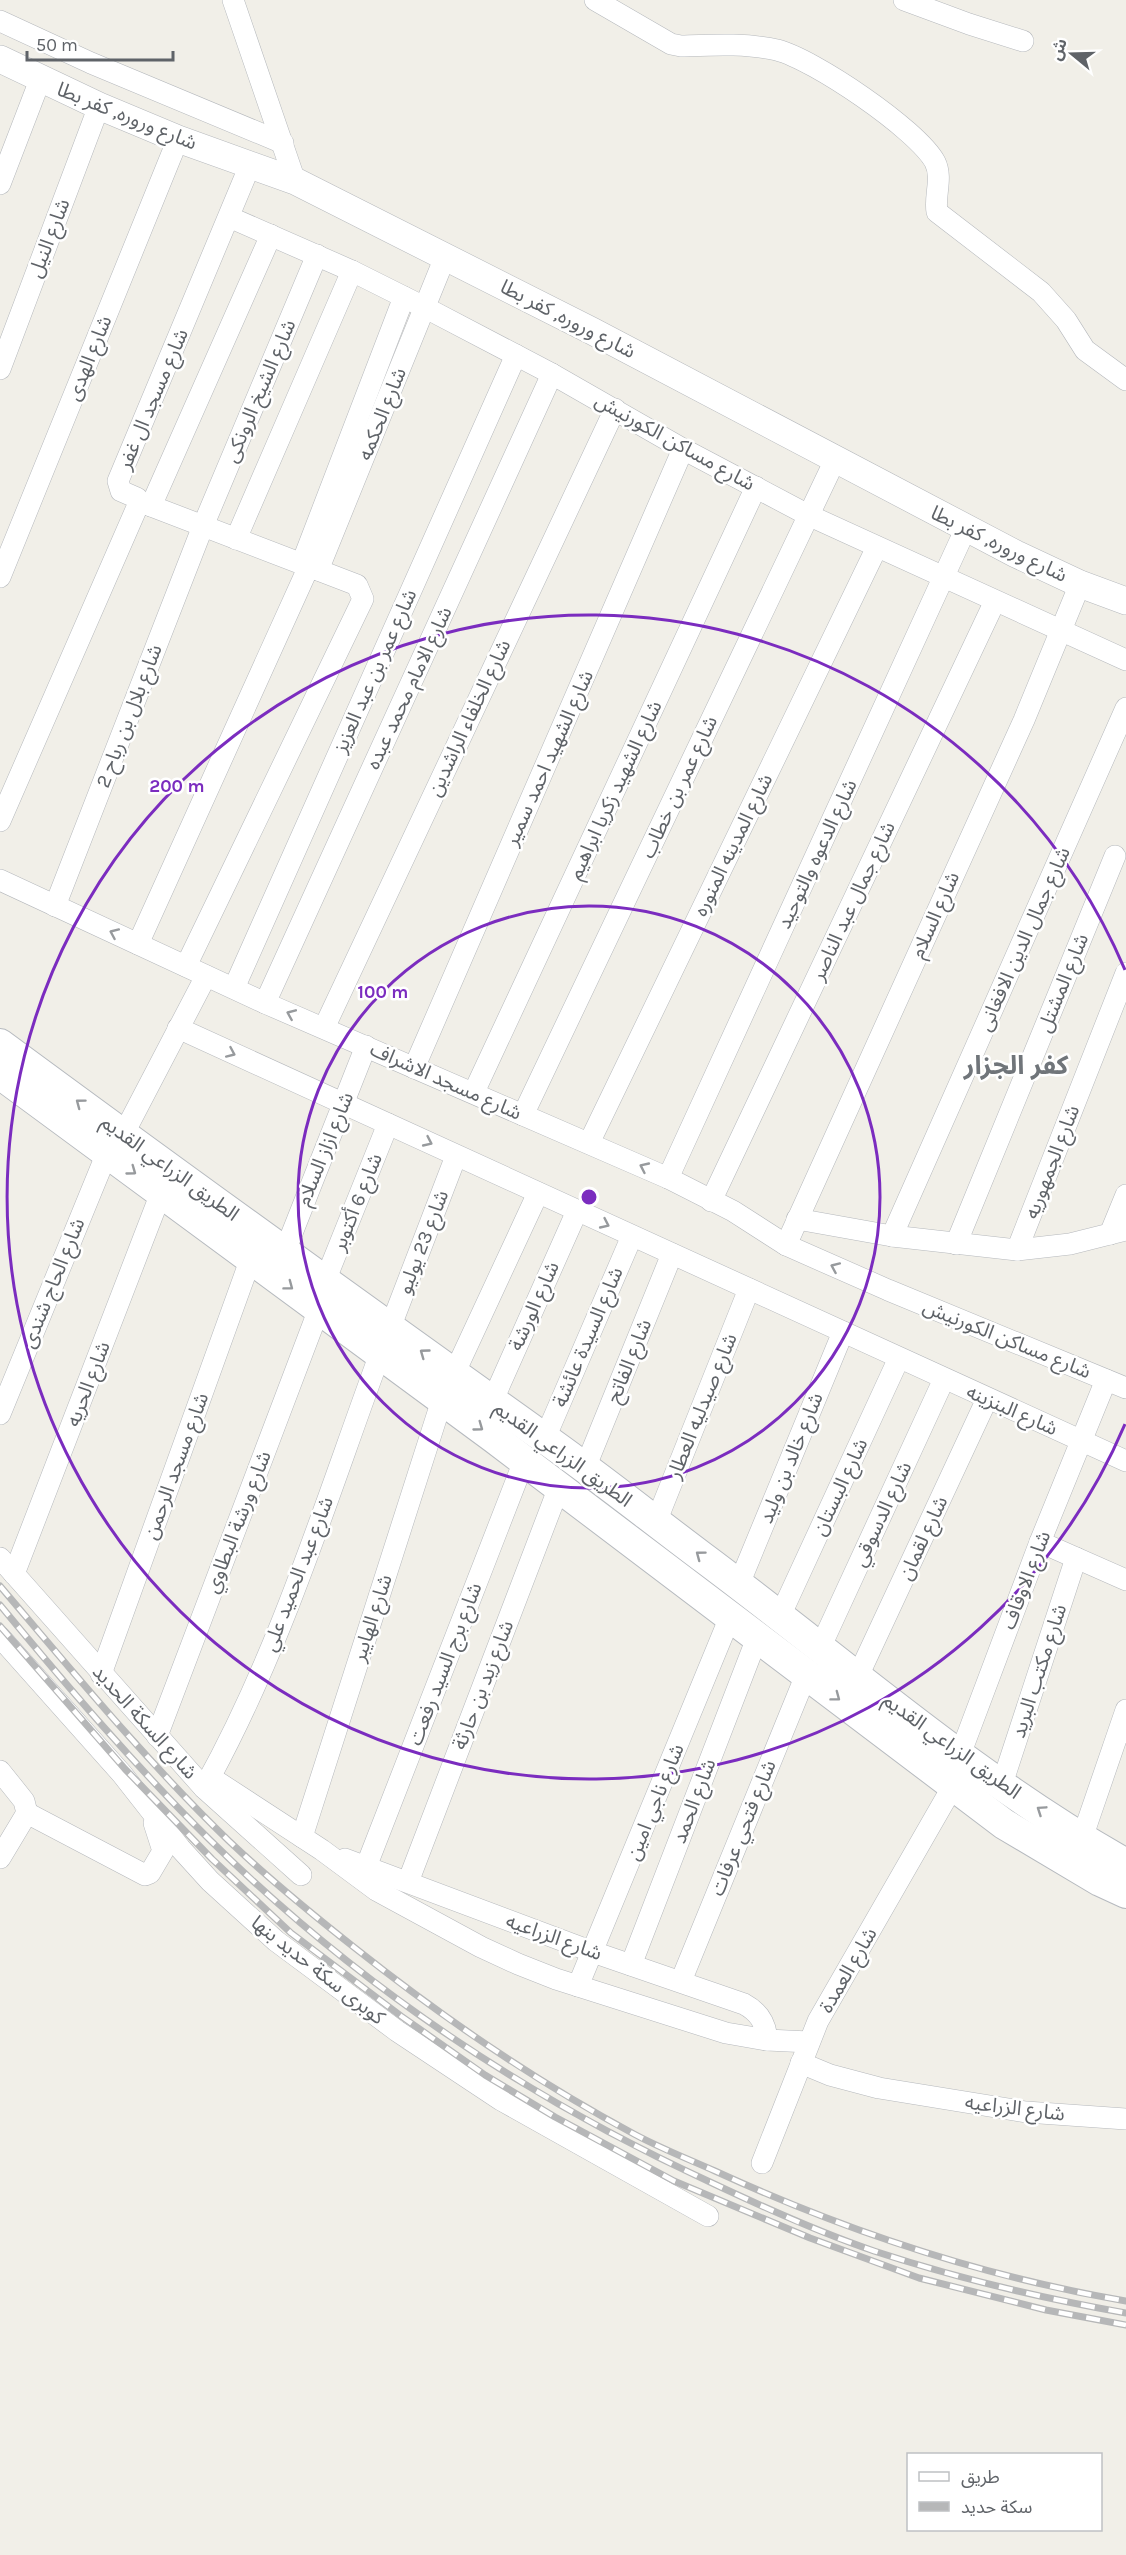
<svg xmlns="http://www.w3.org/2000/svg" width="1126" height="2555" font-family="Karla,'Noto Sans Arabic',sans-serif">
	<rect width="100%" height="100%" fill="#f1efe8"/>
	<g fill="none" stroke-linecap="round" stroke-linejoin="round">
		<!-- minor casing -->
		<g stroke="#b5b8bc" stroke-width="22">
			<g id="minor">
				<polyline points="233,0 295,181"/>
				<path d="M595,0L671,44L681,46C712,45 746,43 777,50C813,59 917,129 935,162C943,178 934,196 937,212L1041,292L1066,320L1085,350L1126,380"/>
				<polyline points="904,0 969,24 1023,41"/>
				<polyline points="0,21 91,63 283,143"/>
				<polyline points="0,184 40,80"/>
				<polyline points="229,217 352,271 426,308 552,374 683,449 808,515 1126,660"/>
				<polyline points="0,369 99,106"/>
				<polyline points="138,501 357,585 363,599 186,966"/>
				<polyline points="151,506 271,235"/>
				<polyline points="236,539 352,271"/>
				<polyline points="302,563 404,297"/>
				<polyline points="318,570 445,257"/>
				<polyline points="0,577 178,139"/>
				<polyline points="0,821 138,505 137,498 121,491 118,481 250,165"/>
				<polyline points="0,880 265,1003 668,1178 733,1211 786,1245 888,1290 1126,1388"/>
				<polyline points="55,906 203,526 317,255"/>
				<polyline points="138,944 309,566"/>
				<polyline points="234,988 516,355"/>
				<polyline points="265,1003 552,374"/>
				<polyline points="178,1028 1126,1461"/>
				<polyline points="324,1028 615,409"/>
				<polyline points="414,1068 683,449"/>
				<polyline points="474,1092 756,487"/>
				<polyline points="523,1115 835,460"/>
				<polyline points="123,1135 206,976"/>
				<polyline points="589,1143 877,547"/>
				<polyline points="668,1178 966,528"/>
				<polyline points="711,1201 995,601"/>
				<polyline points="797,1219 892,1236 1017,1250 1070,1244 1126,1230"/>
				<polyline points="1110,1234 1126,1195"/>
				<polyline points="892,1236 1126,708"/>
				<polyline points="956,1244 1115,856"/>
				<polyline points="786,1245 1024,720 1080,584"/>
				<polyline points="1017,1250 1126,973"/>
				<polyline points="285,1251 366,1046"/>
				<polyline points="325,1281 388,1124"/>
				<polyline points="390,1328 456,1156"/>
				<polyline points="454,1374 538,1193"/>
				<polyline points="492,1402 577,1211"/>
				<polyline points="0,1414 107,1153"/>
				<polyline points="545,1438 632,1236"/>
				<polyline points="585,1468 672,1254"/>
				<polyline points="656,1522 749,1289"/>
				<polyline points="1040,1542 1126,1580"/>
				<polyline points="0,1558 204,1788 301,1875"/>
				<polyline points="14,1574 161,1193"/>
				<polyline points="739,1584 843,1332"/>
				<polyline points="780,1616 899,1358"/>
				<polyline points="0,1637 122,1774 180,1848 210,1881 276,1941 397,2031 501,2100 708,2216"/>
				<polyline points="820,1648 944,1379"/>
				<polyline points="101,1674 251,1258"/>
				<polyline points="858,1676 987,1399"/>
				<polyline points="157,1736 319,1309"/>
				<polyline points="955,1768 1040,1542 1106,1380"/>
				<polyline points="0,1771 24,1801 27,1813"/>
				<polyline points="210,1777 322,1850 376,1890 481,1947 518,1964 556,1979 726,2033 767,2040 809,2042"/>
				<polyline points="1002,1784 1076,1558"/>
				<path d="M204,1788C280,1652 326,1500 380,1354"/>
				<polyline points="27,1813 145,1875 150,1873 163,1851 154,1823"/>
				<polyline points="302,1837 442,1400"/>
				<polyline points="1082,1838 1126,1710"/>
				<polyline points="0,1858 27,1813"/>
				<path d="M345,1859L593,1952L744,2004C759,2012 766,2023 767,2040"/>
				<polyline points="366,1867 524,1461"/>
				<polyline points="408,1882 559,1487"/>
				<polyline points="631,1965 757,1638"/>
				<polyline points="681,1981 806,1675"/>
				<polyline points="578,1986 730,1617"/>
				<polyline points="801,2063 830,2075 879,2088 1026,2112 1126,2119"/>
				<polyline points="762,2163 818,2021 953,1786"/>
			</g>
		</g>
		<!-- tertiary casing -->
		<g stroke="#b5b8bc" stroke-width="28">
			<polyline id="tertiary" points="0,59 99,106 178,139 295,181 592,331 1016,554 1080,584 1126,601"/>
		</g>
		<!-- secondary casing -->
		<g stroke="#b6babf" stroke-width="32">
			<g id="secondary">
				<path d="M0,1044C180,1177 362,1308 544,1438C598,1476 649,1517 701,1556C841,1660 973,1778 1126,1864"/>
				<polyline points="0,1074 494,1438 1004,1824 1100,1881 1126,1893"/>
			</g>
		</g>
		<!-- minor -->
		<use href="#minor" stroke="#fff" stroke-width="21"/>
		<!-- tertiary -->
		<use href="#tertiary" stroke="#fff" stroke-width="27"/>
		<!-- secondary -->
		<use href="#secondary" stroke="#fff" stroke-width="30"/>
		<!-- rail casing -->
		<g stroke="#b6b7b8" stroke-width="7">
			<g id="rail">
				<path d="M0,1586C74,1673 147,1762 229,1841C269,1879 312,1914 355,1948C442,2017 535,2081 634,2134C660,2148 688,2159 715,2171C846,2231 984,2277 1126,2301"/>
				<path d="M0,1605C67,1686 135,1766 210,1840C355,1983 525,2097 710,2182C763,2207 818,2232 874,2251C956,2278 1041,2298 1126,2313"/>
				<polyline points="0,1626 125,1769 212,1859 291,1933 401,2016 485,2075 555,2117 674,2181 810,2238 919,2278 1046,2310 1126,2325"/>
			</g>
		</g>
		<!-- rail -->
		<use href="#rail" stroke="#fff" stroke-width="4.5" stroke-dasharray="14" stroke-linecap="butt"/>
	</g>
	<!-- one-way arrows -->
	<defs><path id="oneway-chevron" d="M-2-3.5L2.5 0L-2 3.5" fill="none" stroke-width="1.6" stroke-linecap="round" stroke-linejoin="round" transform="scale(1.5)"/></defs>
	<g stroke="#979a9d">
		<use href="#oneway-chevron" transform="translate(114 933) rotate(-156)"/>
		<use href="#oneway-chevron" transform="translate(291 1014) rotate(-157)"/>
		<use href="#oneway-chevron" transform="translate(231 1053) rotate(24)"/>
		<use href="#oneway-chevron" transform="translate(80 1103) rotate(-143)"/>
		<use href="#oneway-chevron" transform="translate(428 1142) rotate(25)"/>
		<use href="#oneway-chevron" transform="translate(644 1167) rotate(-155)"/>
		<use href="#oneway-chevron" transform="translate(132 1171) rotate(36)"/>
		<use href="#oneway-chevron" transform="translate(605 1224) rotate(25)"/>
		<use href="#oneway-chevron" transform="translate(835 1267) rotate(-156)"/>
		<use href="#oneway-chevron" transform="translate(289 1286) rotate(37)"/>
		<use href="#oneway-chevron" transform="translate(424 1353) rotate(-144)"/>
		<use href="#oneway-chevron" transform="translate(479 1427) rotate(36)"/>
		<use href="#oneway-chevron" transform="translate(700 1555) rotate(-143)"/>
		<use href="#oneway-chevron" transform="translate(836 1697) rotate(37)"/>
		<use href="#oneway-chevron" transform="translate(1041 1810) rotate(-146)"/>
	</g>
	<!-- distance rings -->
	<g fill="none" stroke="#7b2cbf" stroke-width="3">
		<circle cx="589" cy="1197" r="291"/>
		<path d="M1125 1424A582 582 0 1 1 1125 970"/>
	</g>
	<g text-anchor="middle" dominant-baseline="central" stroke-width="5" stroke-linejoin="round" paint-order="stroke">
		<!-- street labels -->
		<g font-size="20" fill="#5f6368" stroke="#fff">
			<text transform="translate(127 116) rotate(22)">شارع وروره, كفر بطا</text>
			<text transform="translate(49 238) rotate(-69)">شارع النيل</text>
			<text transform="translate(568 319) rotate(27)">شارع وروره, كفر بطا</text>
			<text transform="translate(89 358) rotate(-68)">شارع الهدى</text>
			<text transform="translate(260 391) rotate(-67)">شارع الشيخ الرونكى</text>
			<text transform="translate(153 399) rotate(-67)">شارع مسجد ال غفر</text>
			<text transform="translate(382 414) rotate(-68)">شارع الحكمه</text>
			<text transform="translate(675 442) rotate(29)">شارع مساكن الكورنيش</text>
			<text transform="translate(999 544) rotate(26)">شارع وروره, كفر بطا</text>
			<text transform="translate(375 671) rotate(-66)">شارع عمر بن عبد العزيز</text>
			<text transform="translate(409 688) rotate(-65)">شارع الامام محمد عبده</text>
			<text transform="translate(129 716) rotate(-69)">شارع بلال بن رباح 2</text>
			<text transform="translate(469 718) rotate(-65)">شارع الخلفاء الراشدين</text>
			<text transform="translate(549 758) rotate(-66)">شارع الشهيد احمد سمير</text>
			<text transform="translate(679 787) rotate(-65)">شارع عمر بن خطاب</text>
			<text transform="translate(615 790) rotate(-65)">شارع الشهيد زكريا ابراهيم</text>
			<text transform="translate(733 845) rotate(-64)">شارع المدينه المنوره</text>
			<text transform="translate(817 854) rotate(-65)">شارع الدعوه والتوحيد</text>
			<text transform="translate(853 901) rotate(-65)">شارع جمال عبد الناصر</text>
			<text transform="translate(935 915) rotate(-66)">شارع السلام</text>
			<text transform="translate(1024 939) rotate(-66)">شارع جمال الدين الافغانى</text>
			<text transform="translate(1063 983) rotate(-68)">شارع المشتل</text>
			<text transform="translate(446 1081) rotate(24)">شارع مسجد الاشراف</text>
			<text transform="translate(325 1149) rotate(-68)">شارع ازاز السلام</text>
			<text transform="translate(1052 1162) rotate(-69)">شارع الجمهوريه</text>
			<text transform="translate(170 1168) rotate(36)">الطريق الزراعي القديم</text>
			<text transform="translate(357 1202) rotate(-68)">شارع 6 أكتوبر</text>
			<text transform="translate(423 1242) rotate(-69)">شارع 23 يوليو</text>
			<text transform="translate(53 1283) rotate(-68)">شارع الحاج شندى</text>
			<text transform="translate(534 1306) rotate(-66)">شارع الورشة</text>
			<text transform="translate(588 1337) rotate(-67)">شارع السيدة عائشة</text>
			<text transform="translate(1007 1339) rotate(22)">شارع مساكن الكورنيش</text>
			<text transform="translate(629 1361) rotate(-68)">شارع الفاتح</text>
			<text transform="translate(88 1384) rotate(-69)">شارع الحريه</text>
			<text transform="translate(702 1406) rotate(-68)">شارع صيدليه العطار</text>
			<text transform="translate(1012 1410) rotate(24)">شارع البنزينه</text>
			<text transform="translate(563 1454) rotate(36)">الطريق الزراعي القديم</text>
			<text transform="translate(791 1458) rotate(-68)">شارع خالد بن وليد</text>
			<text transform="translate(176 1466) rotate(-70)">شارع مسجد الرحمن</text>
			<text transform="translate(840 1487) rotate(-65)">شارع البستان</text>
			<text transform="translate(882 1514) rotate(-65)">شارع الدسوقي</text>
			<text transform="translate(238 1522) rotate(-69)">شارع ورشة البطاوي</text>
			<text transform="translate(923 1538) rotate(-65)">شارع لقمان</text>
			<text transform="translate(298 1574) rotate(-69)">شارع عبد الحميد علي</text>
			<text transform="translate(1026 1580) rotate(-69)">شارع الاوقاف</text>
			<text transform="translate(372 1618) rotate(-72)">شارع الهايبر</text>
			<text transform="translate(445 1664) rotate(-69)">شارع برج السيد رفعت</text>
			<text transform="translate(1039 1671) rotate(-72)">شارع مكتب البريد</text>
			<text transform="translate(483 1685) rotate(-69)">شارع زيد بن حارثة</text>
			<text transform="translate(145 1722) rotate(48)">شارع السكة الحديد</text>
			<text transform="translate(952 1746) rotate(36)">الطريق الزراعي القديم</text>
			<text transform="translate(694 1801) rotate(-69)">شارع الحمد</text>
			<text transform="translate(655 1802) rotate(-68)">شارع ناجي امين</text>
			<text transform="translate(743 1828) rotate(-68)">شارع فتحي عرفات</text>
			<text transform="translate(554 1937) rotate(20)">شارع الزراعيه</text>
			<text transform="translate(318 1970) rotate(38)">كوبرى سكة حديد بنها</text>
			<text transform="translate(848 1970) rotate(-60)">شارع العمدة</text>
			<text transform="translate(1015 2108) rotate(7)">شارع الزراعيه</text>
		</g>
		<!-- district labels -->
		<g font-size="26" font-weight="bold" fill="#70757a" stroke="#fff">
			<text x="1016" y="1065">كفر الجزار</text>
		</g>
	</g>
	<circle cx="589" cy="1197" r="9" fill="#7b2cbf" stroke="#fff" stroke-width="3"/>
	<g font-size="18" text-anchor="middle" font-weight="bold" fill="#7b2cbf" stroke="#fff" stroke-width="5" stroke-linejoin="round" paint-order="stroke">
		<text x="177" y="792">200 m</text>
		<text x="383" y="998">100 m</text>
	</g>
	<!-- legend -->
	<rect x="907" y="2453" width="195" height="78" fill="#ffffff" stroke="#bfc1c3" stroke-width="1.5"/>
	<rect x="919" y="2472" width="30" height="9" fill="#ffffff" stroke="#bfc1c3" stroke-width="1.5"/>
	<text x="961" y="2483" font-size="18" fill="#5f6368">طريق</text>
	<rect x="919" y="2502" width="30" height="9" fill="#b6b7b8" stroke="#bfc1c3" stroke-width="1.5"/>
	<text x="961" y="2513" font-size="18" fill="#5f6368">سكة حديد</text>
	<!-- north arrow -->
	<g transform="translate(1072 54) rotate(289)" stroke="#ffffff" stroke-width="4.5" paint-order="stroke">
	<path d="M0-4.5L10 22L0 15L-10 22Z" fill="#5f6368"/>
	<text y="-9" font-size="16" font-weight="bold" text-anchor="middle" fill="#5f6368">ش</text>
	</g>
	<!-- scale -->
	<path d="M27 51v9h146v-9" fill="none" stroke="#5f6368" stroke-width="3"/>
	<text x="36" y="51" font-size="18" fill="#5f6368" stroke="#ffffff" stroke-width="4.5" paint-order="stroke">50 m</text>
</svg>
